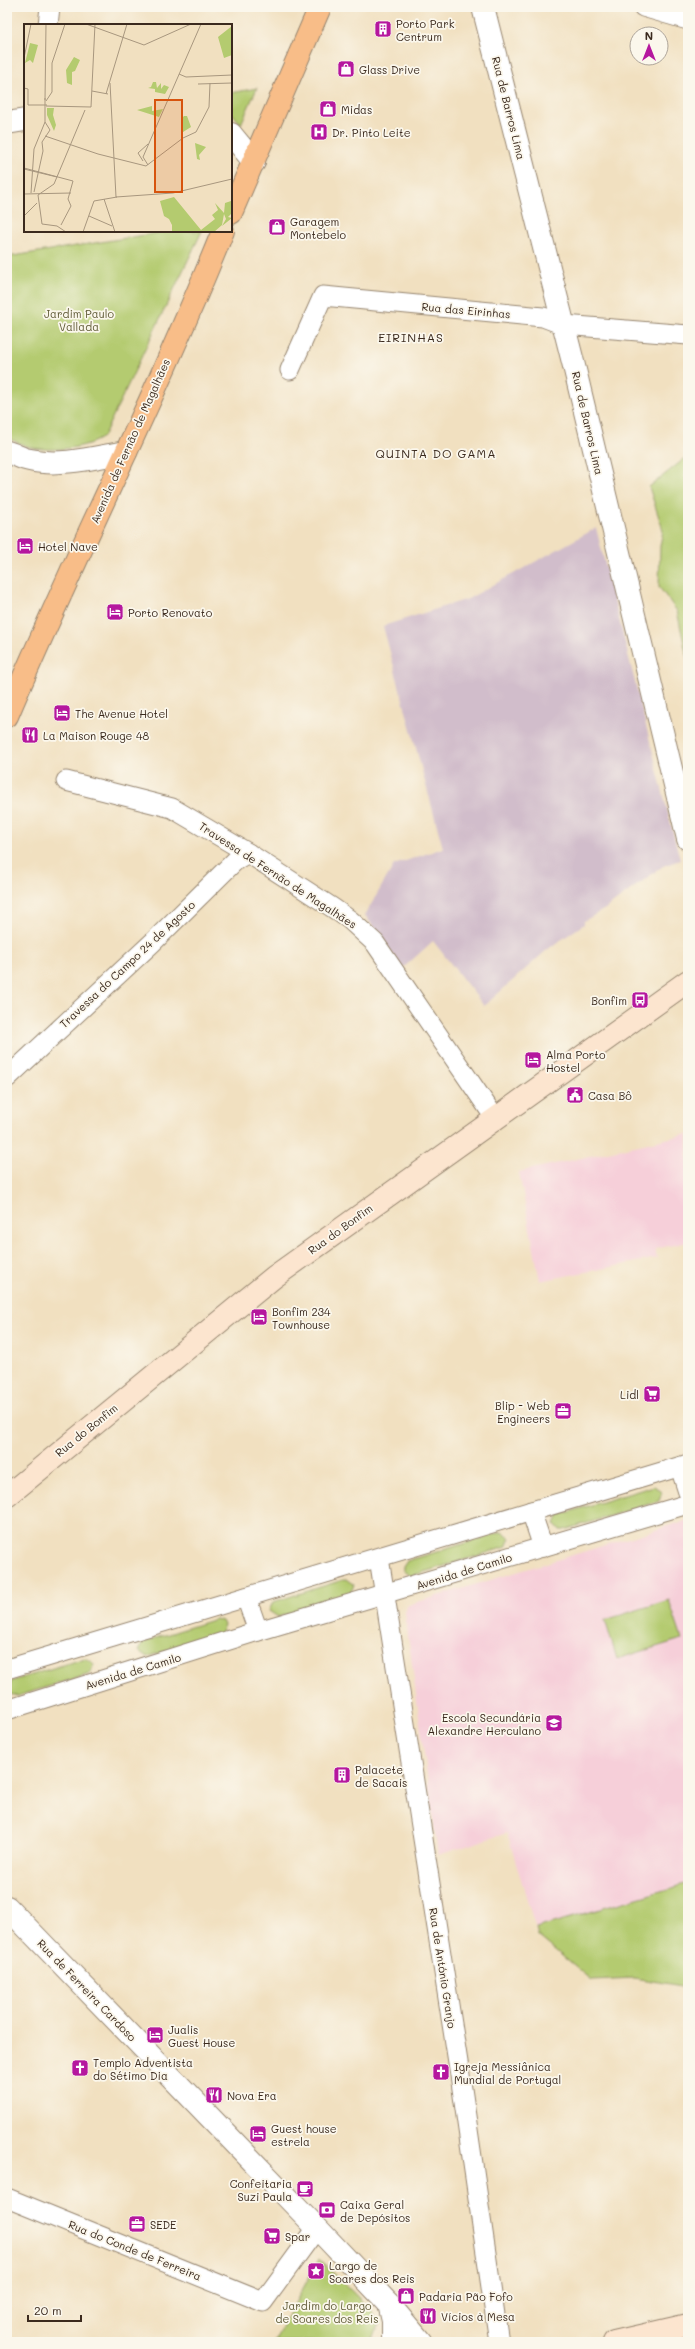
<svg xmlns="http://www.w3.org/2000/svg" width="695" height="2349" font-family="Mali,sans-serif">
	<rect width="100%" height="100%" fill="#fbf7ec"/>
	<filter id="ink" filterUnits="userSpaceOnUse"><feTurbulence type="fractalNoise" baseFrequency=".025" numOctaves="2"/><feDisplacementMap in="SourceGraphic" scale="8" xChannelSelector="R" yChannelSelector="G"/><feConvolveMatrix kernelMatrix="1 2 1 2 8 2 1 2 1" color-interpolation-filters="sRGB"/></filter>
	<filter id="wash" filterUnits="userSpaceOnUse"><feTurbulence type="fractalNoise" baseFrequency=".012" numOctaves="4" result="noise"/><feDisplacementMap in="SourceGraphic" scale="16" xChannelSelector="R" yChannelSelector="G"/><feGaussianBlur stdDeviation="0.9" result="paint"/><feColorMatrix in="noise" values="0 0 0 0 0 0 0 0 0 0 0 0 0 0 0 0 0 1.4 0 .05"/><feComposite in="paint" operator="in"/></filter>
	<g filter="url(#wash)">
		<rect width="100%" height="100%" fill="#f1e0c0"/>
		<!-- built -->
		<g fill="#f6cfd9">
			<polygon points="688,1134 688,1242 655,1249 657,1258 540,1281 519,1172"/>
			<polygon points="688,1520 688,1987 634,1978 591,1980 538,1936 507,1833 438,1855 405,1613 407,1606 411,1604"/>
		</g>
		<!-- industrial -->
		<polygon fill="#d1bdcb" points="596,528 680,860 663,866 605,909 584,921 584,924 548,949 484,1006 433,941 402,969 365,915 394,865 443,848 383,626 468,599"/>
		<!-- green -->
		<g fill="#b4cb6f" stroke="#787a46">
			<polygon points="257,88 241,124 231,112 231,93"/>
			<path d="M170,231H202L103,437C85,449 55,451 33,448C25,446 15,441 7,438V257Z"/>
			<polygon points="688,456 688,662 677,611 659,587 660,546 663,530 649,487"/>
			<polygon points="654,1486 662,1492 659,1501 564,1530 560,1530 555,1524 559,1515"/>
			<polygon points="502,1532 510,1538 506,1547 411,1576 403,1571 403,1567 407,1561"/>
			<polygon points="346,1579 354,1585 350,1594 278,1617 269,1611 273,1602"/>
			<polygon points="669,1600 682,1639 617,1659 605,1620"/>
			<polygon points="216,1619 222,1621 224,1625 220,1634 147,1657 139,1651 143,1642"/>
			<polygon points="85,1658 94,1664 90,1674 17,1696 10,1694 8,1690 12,1681"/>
			<polygon points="688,1883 688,1987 634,1978 591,1980 538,1936 536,1928"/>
			<polygon points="319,2259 372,2311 379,2325 371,2341 274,2342"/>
		</g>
	</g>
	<g filter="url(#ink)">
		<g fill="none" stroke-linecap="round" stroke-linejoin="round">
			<!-- minor casing -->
			<g stroke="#96856f" stroke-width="21">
				<g id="minor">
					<polyline points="643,7 688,20"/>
					<polyline points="48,25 50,7"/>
					<polyline points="290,370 323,296 543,317 564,325 688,335"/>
					<polyline points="66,781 172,808 248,853 333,908 350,920 375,943 495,1118"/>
					<polyline points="7,1078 152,943 236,860 248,853"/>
					<polyline points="680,1467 688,1492"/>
					<polyline points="531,1511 543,1547"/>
					<polyline points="379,1558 460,2075 499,2342"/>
					<polyline points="246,1597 258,1631"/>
					<polyline points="7,1669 688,1464"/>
					<polyline points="7,1710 258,1631 688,1504"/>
					<polyline points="7,2198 263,2302 317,2228"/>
				</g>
			</g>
			<!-- tertiary casing -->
			<g stroke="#96856f" stroke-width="24">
				<g id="tertiary">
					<polyline points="483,7 575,370 688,839"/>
					<polyline points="7,123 25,120"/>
					<polyline points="231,134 254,162"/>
					<path d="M7,452C15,454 22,459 30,460C60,467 96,457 126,452"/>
					<polyline points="7,1907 317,2228 389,2304 421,2342"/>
					<polyline points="389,2304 393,2321 393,2342"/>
				</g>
			</g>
			<!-- secondary casing -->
			<g stroke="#96856f" stroke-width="24">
				<g id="secondary">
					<polyline points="7,1496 274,1277 688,981"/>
					<polyline points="614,2342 688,2325"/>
				</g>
			</g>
			<!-- primary casing -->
			<g stroke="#96856f" stroke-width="24">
				<g id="primary">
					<polyline points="231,213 320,7"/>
					<path d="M7,716C76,553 157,395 223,231"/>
				</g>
			</g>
			<!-- minor -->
			<use href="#minor" stroke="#fff" stroke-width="19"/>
			<!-- tertiary -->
			<use href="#tertiary" stroke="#fff" stroke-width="22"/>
			<!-- secondary -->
			<use href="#secondary" stroke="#fce5cf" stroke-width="22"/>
			<!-- primary -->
			<use href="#primary" stroke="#f8bd88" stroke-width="22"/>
		</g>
	</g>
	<!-- icons -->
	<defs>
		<g id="building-square" transform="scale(0.9)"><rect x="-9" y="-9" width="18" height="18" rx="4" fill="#b5179e" stroke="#fbf7ec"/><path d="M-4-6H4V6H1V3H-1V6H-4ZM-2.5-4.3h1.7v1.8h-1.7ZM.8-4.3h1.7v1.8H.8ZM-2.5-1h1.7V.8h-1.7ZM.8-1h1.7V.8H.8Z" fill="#fff"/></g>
		<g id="shop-square" transform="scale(0.9)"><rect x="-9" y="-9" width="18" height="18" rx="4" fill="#b5179e" stroke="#fbf7ec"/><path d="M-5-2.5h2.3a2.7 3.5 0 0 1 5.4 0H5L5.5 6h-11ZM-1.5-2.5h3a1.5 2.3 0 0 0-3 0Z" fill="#fff"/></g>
		<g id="hospital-square" transform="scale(0.9)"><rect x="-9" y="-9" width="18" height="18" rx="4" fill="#b5179e" stroke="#fbf7ec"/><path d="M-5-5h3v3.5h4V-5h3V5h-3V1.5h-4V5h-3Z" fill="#fff"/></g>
		<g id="hotel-square" transform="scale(0.9)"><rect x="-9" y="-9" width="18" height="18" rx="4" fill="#b5179e" stroke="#fbf7ec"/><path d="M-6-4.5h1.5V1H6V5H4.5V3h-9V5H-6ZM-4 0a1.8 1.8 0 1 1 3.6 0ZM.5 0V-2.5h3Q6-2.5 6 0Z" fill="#fff"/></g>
		<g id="restaurant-square" transform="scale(0.9)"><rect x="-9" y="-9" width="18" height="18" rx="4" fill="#b5179e" stroke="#fbf7ec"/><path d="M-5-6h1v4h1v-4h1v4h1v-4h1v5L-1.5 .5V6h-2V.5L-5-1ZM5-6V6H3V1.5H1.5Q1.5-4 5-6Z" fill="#fff"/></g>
		<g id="bus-square" transform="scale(0.9)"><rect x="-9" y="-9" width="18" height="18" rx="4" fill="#b5179e" stroke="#fbf7ec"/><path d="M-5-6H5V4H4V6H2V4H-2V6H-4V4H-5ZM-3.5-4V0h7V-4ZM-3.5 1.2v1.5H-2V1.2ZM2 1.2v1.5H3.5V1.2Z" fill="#fff"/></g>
		<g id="civic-square" transform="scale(0.9)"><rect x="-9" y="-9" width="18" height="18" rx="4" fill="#b5179e" stroke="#fbf7ec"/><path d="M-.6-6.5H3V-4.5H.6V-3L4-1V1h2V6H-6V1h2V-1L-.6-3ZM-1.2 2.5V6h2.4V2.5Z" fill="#fff"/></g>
		<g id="supermarket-square" transform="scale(0.9)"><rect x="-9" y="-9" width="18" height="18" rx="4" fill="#b5179e" stroke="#fbf7ec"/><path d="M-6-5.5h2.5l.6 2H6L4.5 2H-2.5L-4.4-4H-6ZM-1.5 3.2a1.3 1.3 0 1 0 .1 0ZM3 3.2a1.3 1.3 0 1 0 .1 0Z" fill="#fff"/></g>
		<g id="office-square" transform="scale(0.9)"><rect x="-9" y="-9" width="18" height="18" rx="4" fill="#b5179e" stroke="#fbf7ec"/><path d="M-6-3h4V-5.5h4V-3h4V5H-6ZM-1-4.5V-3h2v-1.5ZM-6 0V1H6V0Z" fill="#fff"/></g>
		<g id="school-square" transform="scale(0.9)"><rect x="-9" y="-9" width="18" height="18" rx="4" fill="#b5179e" stroke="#fbf7ec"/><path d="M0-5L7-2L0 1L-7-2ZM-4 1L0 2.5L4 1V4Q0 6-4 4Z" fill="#fff"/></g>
		<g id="church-square" transform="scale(0.9)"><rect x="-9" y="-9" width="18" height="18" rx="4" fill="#b5179e" stroke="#fbf7ec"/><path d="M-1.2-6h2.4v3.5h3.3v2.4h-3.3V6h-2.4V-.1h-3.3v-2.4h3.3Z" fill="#fff"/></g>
		<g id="cafe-square" transform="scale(0.9)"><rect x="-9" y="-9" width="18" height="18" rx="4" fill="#b5179e" stroke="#fbf7ec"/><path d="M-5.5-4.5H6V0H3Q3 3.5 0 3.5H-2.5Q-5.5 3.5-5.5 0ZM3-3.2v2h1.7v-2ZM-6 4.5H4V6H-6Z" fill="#fff"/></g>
		<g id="bank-square" transform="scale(0.9)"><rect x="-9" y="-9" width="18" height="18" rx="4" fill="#b5179e" stroke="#fbf7ec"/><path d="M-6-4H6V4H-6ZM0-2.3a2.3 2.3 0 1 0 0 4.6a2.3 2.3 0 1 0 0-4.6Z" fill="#fff"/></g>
		<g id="sight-square" transform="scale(0.9)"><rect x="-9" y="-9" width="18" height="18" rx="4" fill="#b5179e" stroke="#fbf7ec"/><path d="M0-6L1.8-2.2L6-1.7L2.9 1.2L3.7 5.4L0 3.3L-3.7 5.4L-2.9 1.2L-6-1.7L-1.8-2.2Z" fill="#fff"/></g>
	</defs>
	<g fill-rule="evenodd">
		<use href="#building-square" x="383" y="29"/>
		<use href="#shop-square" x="346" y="69"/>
		<use href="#shop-square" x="328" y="109"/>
		<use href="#hospital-square" x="319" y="132"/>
		<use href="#shop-square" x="277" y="227"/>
		<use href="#hotel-square" x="25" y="546"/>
		<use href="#hotel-square" x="115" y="612"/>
		<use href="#hotel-square" x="62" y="713"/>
		<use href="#restaurant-square" x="30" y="735"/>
		<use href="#bus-square" x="640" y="1000"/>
		<use href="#hotel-square" x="533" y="1060"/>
		<use href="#civic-square" x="575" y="1095"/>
		<use href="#hotel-square" x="259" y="1317"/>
		<use href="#supermarket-square" x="652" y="1394"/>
		<use href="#office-square" x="563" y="1411"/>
		<use href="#school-square" x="554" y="1723"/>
		<use href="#building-square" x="342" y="1775"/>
		<use href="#hotel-square" x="155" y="2035"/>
		<use href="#church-square" x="80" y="2068"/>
		<use href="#church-square" x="441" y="2072"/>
		<use href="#restaurant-square" x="214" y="2095"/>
		<use href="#hotel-square" x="258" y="2134"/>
		<use href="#cafe-square" x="305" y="2189"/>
		<use href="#bank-square" x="327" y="2210"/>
		<use href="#office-square" x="137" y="2224"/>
		<use href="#supermarket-square" x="272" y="2236"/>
		<use href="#sight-square" x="316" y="2271"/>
		<use href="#shop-square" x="406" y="2296"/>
		<use href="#restaurant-square" x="428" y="2316"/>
	</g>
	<g text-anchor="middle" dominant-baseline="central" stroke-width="3.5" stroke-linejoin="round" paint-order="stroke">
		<!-- poi labels -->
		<g font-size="11" fill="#3b2a1e" stroke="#fbf7ec" text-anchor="start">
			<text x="396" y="23">Porto Park<tspan x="396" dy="13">Centrum</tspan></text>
			<text x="359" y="69">Glass Drive</text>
			<text x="341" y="109">Midas</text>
			<text x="332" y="132">Dr. Pinto Leite</text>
			<text x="290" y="221">Garagem<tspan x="290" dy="13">Montebelo</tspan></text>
			<text x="38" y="546">Hotel Nave</text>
			<text x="128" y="612">Porto Renovato</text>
			<text x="75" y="713">The Avenue Hotel</text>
			<text x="43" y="735">La Maison Rouge 48</text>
			<text x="627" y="1000" text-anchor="end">Bonfim</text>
			<text x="546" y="1054">Alma Porto<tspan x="546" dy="13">Hostel</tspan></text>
			<text x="588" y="1095">Casa Bô</text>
			<text x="272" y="1311">Bonfim 234<tspan x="272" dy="13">Townhouse</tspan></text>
			<text x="639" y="1394" text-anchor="end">Lidl</text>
			<text x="550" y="1405" text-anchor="end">Blip - Web<tspan x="550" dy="13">Engineers</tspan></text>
			<text x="541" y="1717" text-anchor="end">Escola Secundária<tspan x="541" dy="13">Alexandre Herculano</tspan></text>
			<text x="355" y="1769">Palacete<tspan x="355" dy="13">de Sacais</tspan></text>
			<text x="168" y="2029">Jualis<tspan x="168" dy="13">Guest House</tspan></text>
			<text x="93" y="2062">Templo Adventista<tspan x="93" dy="13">do Sétimo Dia</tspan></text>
			<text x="454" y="2066">Igreja Messiânica<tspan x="454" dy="13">Mundial de Portugal</tspan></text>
			<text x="227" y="2095">Nova Era</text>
			<text x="271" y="2128">Guest house<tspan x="271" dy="13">estrela</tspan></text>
			<text x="292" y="2183" text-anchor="end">Confeitaria<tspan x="292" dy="13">Suzi Paula</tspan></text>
			<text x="340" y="2204">Caixa Geral<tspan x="340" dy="13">de Depósitos</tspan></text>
			<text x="150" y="2224">SEDE</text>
			<text x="285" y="2236">Spar</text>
			<text x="329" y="2265">Largo de<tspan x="329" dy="13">Soares dos Reis</tspan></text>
			<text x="419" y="2296">Padaria Pão Fofo</text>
			<text x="441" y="2316">Vícios à Mesa</text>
		</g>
		<!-- street labels -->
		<g font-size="11" fill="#3b2a1e" stroke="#fbf7ec">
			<text transform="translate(509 108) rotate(76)">Rua de Barros Lima</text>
			<text transform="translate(466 310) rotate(5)">Rua das Eirinhas</text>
			<text transform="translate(588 423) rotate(77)">Rua de Barros Lima</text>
			<text transform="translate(130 441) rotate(-66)">Avenida de Fernão de Magalhães</text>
			<text transform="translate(278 875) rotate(33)">Travessa de Fernão de Magalhães</text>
			<text transform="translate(127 964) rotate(-43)">Travessa do Campo 24 de Agosto</text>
			<text transform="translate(340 1229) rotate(-36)">Rua do Bonfim</text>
			<text transform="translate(86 1430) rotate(-39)">Rua do Bonfim</text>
			<text transform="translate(464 1571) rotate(-17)">Avenida de Camilo</text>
			<text transform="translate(133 1671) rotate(-17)">Avenida de Camilo</text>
			<text transform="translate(443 1968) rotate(81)">Rua de António Granjo</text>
			<text transform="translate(87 1990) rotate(46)">Rua de Ferreira Cardoso</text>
			<text transform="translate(135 2250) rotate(22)">Rua do Conde de Ferreira</text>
		</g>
		<!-- park labels -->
		<g font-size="11" fill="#5f5a36" stroke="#fbf7ec">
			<text x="79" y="313">Jardim Paulo<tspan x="79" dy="13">Vallada</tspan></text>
			<text x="327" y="2305">Jardim do Largo<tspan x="327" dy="13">de Soares dos Reis</tspan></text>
		</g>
		<!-- neighbourhood labels -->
		<g font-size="12" letter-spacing="1" fill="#3b2a1e" stroke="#fbf7ec">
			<text x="411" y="337">EIRINHAS</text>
			<text x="436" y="453">QUINTA DO GAMA</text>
		</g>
	</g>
	<!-- overview -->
	<g transform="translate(24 24)">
		<rect width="208" height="208" fill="#f1e0c0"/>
		<path d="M208,2V31L200,34L194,13ZM6,19L14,21L9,39L6,36L1,39ZM50,33L56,36L51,47L48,48V61L43,59L42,46ZM129,58H132L133,64L137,59V65L140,61L145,63L141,70L131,68V65L124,64L127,63ZM128,82V87L139,85L135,93L113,86ZM23,84H30L29,91L32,101L30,107L23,91ZM160,92H163L167,103L159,108L157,95ZM171,119L182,123L175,131L176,136L173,135ZM150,173L177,206L191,195L188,191L194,186L191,179L200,189L201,179L207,177L208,189L204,193L208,194L198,202L202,195L200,190L198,201L190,208H148V201L145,195L140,192L136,177Z" fill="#b4cb6f"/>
		<path fill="none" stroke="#a8977f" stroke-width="1" d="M62,0L120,21M120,21L167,0M0,34L7,0M155,50L162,53L208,51M86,59L92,173M174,60L208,59M0,64L4,65V81H23M68,67L84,70M82,70L103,0M21,76L22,0M22,77L28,68V39L41,0M22,82L67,83L71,0M21,112L74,130L122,142L159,114L172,108L185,83L186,59M119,137L114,129L124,120M124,141L119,133L177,0M0,144L49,157L44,175L47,182L37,201M0,145L33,153M10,168L19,127L18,118L26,106L21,98M7,169L10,125L21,98V74M0,170L47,169M92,173L149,169L208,155M80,175L91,208M0,192L13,179M65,192L88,202M42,208L33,202L18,200L14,171L30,160L61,86M59,208L70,177L93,173"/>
		<path fill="#d7540e" fill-opacity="0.15" stroke="#d7540e" stroke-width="2" d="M131,76H158V168H131Z"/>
		<rect width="208" height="208" fill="none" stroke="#3b2a1e" stroke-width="2"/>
	</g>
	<!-- margin -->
	<rect width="695" height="2349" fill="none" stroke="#fbf7ec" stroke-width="24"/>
	<!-- north arrow -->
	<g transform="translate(649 46)"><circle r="19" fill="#fbf7ec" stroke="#aea59a"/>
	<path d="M0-3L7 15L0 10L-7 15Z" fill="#b5179e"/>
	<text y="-6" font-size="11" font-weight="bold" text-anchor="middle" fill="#3b2a1e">N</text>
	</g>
	<!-- scale -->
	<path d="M28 2315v6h53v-6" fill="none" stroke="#3b2a1e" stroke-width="2"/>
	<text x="34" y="2315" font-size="12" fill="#3b2a1e" stroke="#fbf7ec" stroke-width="3" paint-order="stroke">20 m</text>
</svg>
